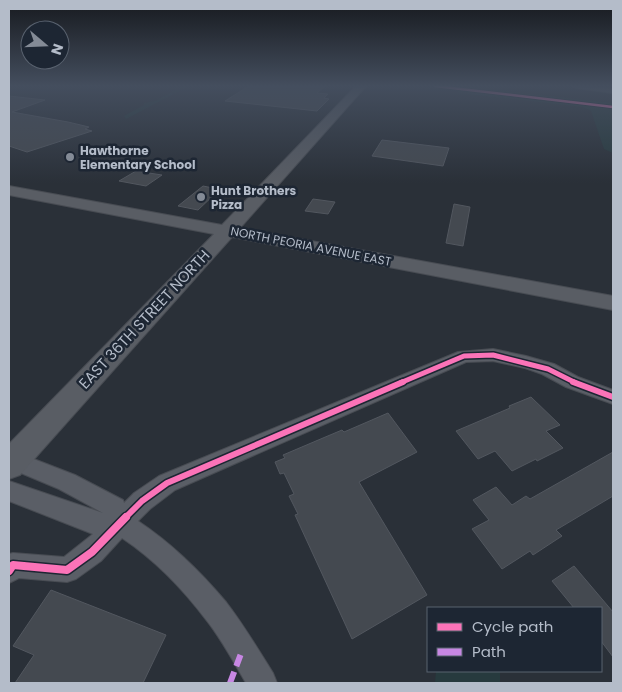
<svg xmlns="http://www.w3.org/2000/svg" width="622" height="692" font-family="Poppins,sans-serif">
	<rect width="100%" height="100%" fill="#2a3038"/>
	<!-- green -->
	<g fill="#273a3e">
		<polygon points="181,87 187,87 126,119 124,116 144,105 144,103 155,101"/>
		<polygon points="444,87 468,87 613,103 613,153 604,149 591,111 583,107 458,93 458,89"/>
		<polygon points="436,671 500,671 500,683 435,683"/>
	</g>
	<!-- building -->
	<g fill="#444950" stroke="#52575f">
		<polygon points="249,86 325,86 317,93 328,94 324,98 329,99 317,111 225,101"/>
		<polygon points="9,96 45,100 12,112 68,122 89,127 85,129 92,131 27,152 9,146"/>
		<polygon points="382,140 449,148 443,166 372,156"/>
		<polygon points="136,171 162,175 146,186 119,181"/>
		<polygon points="203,186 218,189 213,193 216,193 198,210 178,206"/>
		<polygon points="313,199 335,202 328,214 305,211"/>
		<polygon points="454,204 470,207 463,246 446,243"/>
		<polygon points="531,397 560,425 546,431 563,448 537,461 536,459 512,471 495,451 478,459 456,431 510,408 509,406"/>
		<polygon points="388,413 417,452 359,482 427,595 352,639 295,515 298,514 289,496 294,494 284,473 280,474 275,462 285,458 283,455 323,438 342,430 344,432"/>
		<polygon points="613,452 613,496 556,530 562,536 533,555 530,551 502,569 472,529 489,520 473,500 496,487 512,505 526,496 530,499"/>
		<polygon points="574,566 613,612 613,657 601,641 601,608 574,608 552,581"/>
		<polygon points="51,590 166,635 143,683 15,683 34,655 13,646"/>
	</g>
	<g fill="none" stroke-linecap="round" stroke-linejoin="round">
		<!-- minor casing -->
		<g stroke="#484c53" stroke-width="2">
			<g id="minor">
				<polygon points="573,86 613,89 613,93 576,88"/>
				<path d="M493,349L526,356L554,364L578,377L613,390V404L566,387L542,374L525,368L493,361L466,362L175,490L150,509L138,521C171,543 200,571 226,602C243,624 258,649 273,673L277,683H246C234,663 222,640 207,621C183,589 155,560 122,538L101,561L76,579L67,582L19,578L9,583V554L13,553L64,557L93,534L9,501V481L103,513L59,489L9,468V452L13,451L75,475L123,500L124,503L134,493L159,476L458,352Z"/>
			</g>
		</g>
		<!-- secondary casing -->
		<g stroke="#484c53" stroke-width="2">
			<polygon id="secondary" points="356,86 366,86 240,228 613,296 613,310 232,237 20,475 9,479 9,444 214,234 9,195 9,186 222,225"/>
		</g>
		<!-- minor -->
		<use href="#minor" fill="#5a5e66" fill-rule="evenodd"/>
		<!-- secondary -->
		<use href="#secondary" fill="#595d64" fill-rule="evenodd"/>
		<!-- quiet -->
		<polyline stroke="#c787e3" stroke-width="6" stroke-dasharray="12 6" stroke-linecap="butt" points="230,683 242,651"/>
		<!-- cycleway-far3 casing -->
		<g stroke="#1d2633" stroke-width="4">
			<polyline id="cycleway-far3" points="435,86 613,107"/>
		</g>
		<!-- cycleway-far2 casing -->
		<g stroke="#1d2633" stroke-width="8">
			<polyline id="cycleway-far2" points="400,383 464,356 493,355 548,369 576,383"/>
		</g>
		<!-- cycleway-far1 casing -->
		<g stroke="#1d2633" stroke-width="9">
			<g id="cycleway-far1">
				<polyline points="573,382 613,397"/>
				<polyline points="125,518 142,501 167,483 403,382"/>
			</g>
		</g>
		<!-- cycleway casing -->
		<g stroke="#1d2633" stroke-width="11">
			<polyline id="cycleway" points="9,571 13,565 67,570 92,552 126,517"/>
		</g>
		<!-- cycleway-far3 -->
		<use href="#cycleway-far3" stroke="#fb73b8" stroke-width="2.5"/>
		<!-- cycleway-far2 -->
		<use href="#cycleway-far2" stroke="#fb73b8" stroke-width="5"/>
		<!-- cycleway-far1 -->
		<use href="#cycleway-far1" stroke="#fb73b8" stroke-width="6"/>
		<!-- cycleway -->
		<use href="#cycleway" stroke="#fb73b8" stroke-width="8"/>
	</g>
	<!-- sky -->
	<linearGradient id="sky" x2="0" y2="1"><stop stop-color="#171a1f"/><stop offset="0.47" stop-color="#444e5e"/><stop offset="1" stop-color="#444e5e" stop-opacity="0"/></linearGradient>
	<rect width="622" height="183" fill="url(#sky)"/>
	<!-- markers -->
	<g fill="#848b96" stroke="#1d2633" stroke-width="2">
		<circle cx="70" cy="157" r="5"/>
		<circle cx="201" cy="197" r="5"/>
	</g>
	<g text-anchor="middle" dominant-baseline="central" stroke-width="5" stroke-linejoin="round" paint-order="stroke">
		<!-- far-poi labels -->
		<g font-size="12" font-weight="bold" fill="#b4bcc9" stroke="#1d2633" text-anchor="start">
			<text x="80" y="150">Hawthorne<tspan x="80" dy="14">Elementary School</tspan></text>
			<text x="211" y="190">Hunt Brothers<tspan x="211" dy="14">Pizza</tspan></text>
		</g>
		<!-- far-street labels -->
		<g font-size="12" fill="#b4bcc9" stroke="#1d2633">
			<text transform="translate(311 246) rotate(11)">NORTH PEORIA AVENUE EAST</text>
		</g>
		<!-- street labels -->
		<g font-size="15" fill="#b4bcc9" stroke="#1d2633">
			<text transform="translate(144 319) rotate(-47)">EAST 36TH STREET NORTH</text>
		</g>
	</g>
	<!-- border -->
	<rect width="622" height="692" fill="none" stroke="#b4bcc9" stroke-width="20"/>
	<!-- legend -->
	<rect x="427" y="607" width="175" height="65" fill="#1d2633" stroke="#59626f"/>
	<rect x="437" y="623" width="25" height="8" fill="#fb73b8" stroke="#59626f"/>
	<text x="472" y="632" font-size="15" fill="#b4bcc9">Cycle path</text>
	<rect x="437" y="648" width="25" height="8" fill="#c787e3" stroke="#59626f"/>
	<text x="472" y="657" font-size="15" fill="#b4bcc9">Path</text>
	<!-- north arrow -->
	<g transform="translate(45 45) rotate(109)"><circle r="24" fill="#1d2633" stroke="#59626f"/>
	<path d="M0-4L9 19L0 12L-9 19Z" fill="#848b96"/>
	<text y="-8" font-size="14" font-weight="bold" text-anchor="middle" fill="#b4bcc9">N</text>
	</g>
</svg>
